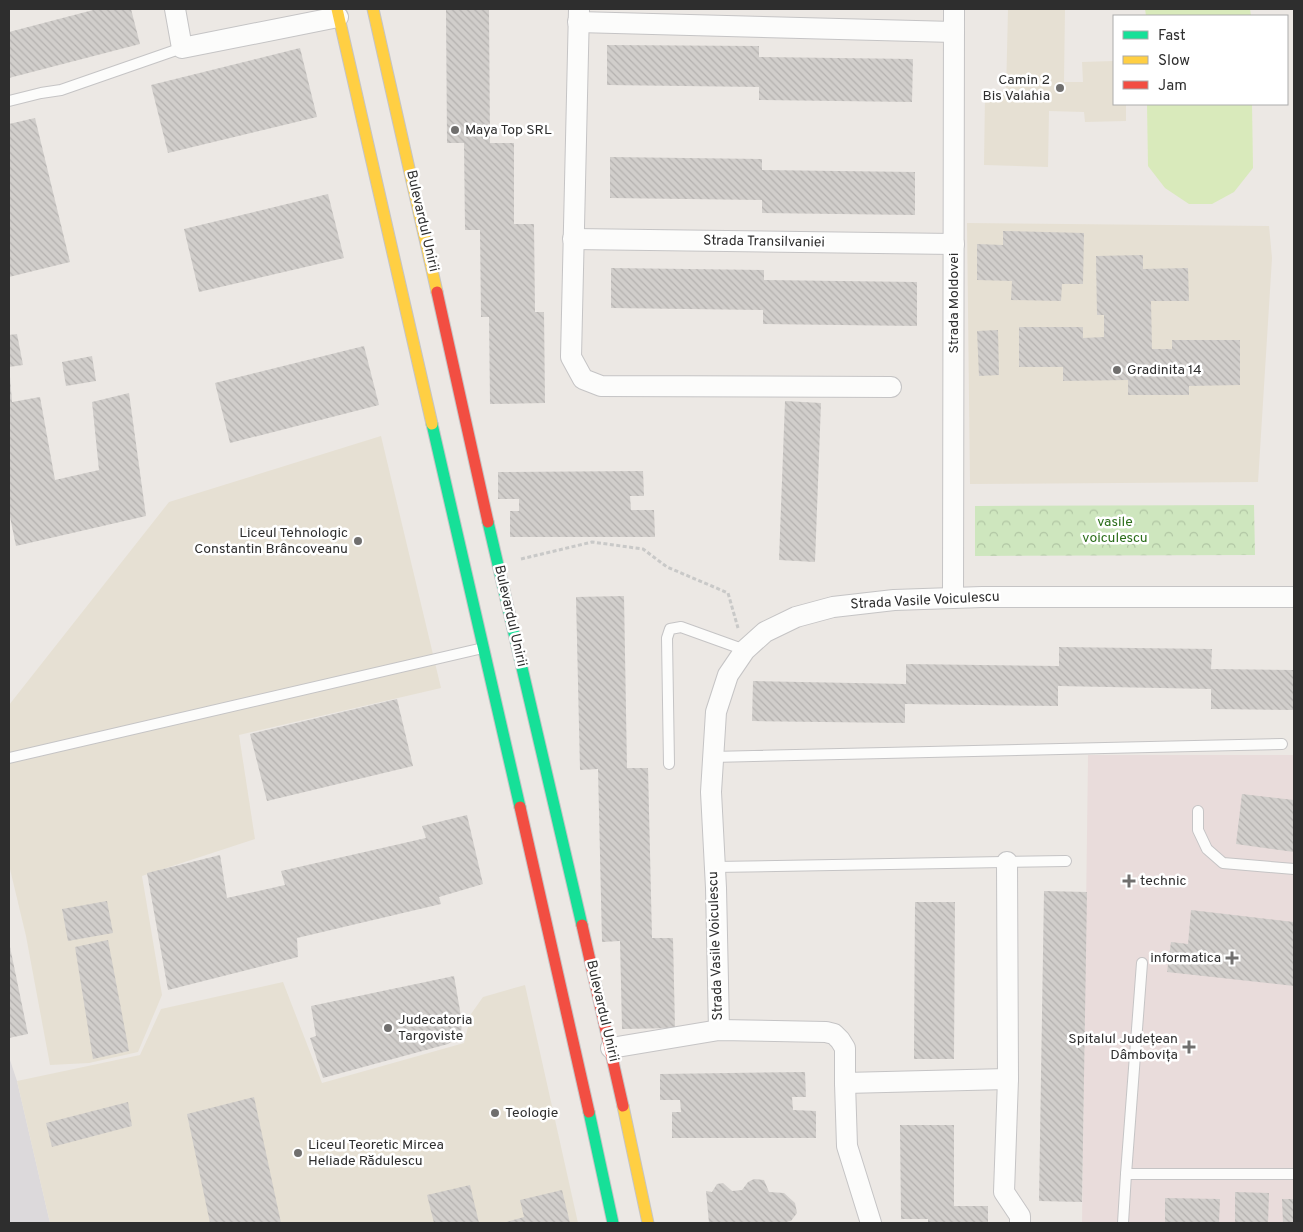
<svg xmlns="http://www.w3.org/2000/svg" width="1303" height="1232" font-family="Overpass,sans-serif">
	<defs>
		<pattern id="park-crowns" width="20" height="18" patternUnits="userSpaceOnUse" patternTransform="scale(1.25)"><rect width="20" height="18" fill="#cee6be"/><path d="M2 6a3 3 0 1 1 6 0M12 15a3 3 0 1 1 6 0" fill="none" stroke="#b1c6a4"/></pattern>
		<pattern id="building-back-hatch" width="6" height="6" patternUnits="userSpaceOnUse" patternTransform="scale(1.25)"><rect width="6" height="6" fill="#d1cecb"/><path d="M-1 5l2 2M0 0l6 6M5-1l2 2" fill="none" stroke="#b4b1af"/></pattern>
	</defs>
	<rect width="100%" height="100%" fill="#ece8e4"/>
	<!-- industrial -->
	<polygon fill="#dcd9db" points="9,1057 17,1081 50,1223 9,1223"/>
	<!-- education -->
	<g fill="#e6e0d3">
		<polygon points="1008,9 1065,9 1064,82 1083,82 1082,62 1114,61 1114,104 1126,104 1126,121 1085,122 1084,112 1049,111 1048,167 984,165 985,94 1006,94"/>
		<polygon points="967,223 1269,226 1272,258 1258,482 970,484"/>
		<polygon points="381,436 441,688 239,735 255,839 142,876 162,995 138,1052 89,1063 50,1065 26,936 9,865 9,705 169,502"/>
		<polygon points="283,982 322,1083 464,1043 471,1014 483,997 525,985 578,1223 50,1223 17,1081 140,1055 161,1009"/>
	</g>
	<!-- medical -->
	<polygon fill="#e9dcdb" points="1088,755 1294,755 1294,1223 1082,1223"/>
	<!-- park -->
	<polygon fill="url(#park-crowns)" points="1254,505 1255,555 975,556 975,506"/>
	<!-- pitch -->
	<g fill="#d9eabb">
		<polygon points="1145,9 1250,9 1251,16 1146,16"/>
		<polygon points="1147,104 1252,104 1253,168 1234,192 1212,204 1189,204 1165,188 1148,166"/>
	</g>
	<!-- building -->
	<g fill="url(#building-back-hatch)">
		<polygon points="97,9 131,9 140,44 9,78 9,32"/>
		<polygon points="446,9 489,9 490,143 514,143 514,224 534,224 535,312 544,312 545,403 490,404 489,317 481,317 480,230 465,230 464,143 447,143"/>
		<polygon points="607,45 759,46 759,57 913,59 912,102 759,100 759,87 607,85"/>
		<polygon points="300,48 317,117 168,153 151,85"/>
		<polygon points="35,118 70,262 9,277 9,124"/>
		<polygon points="610,157 762,159 762,170 915,172 915,215 762,213 762,200 610,198"/>
		<polygon points="328,194 344,258 199,292 184,229"/>
		<polygon points="1003,231 1084,233 1083,284 1062,284 1061,301 1011,300 1012,281 977,280 977,244 1003,245"/>
		<polygon points="1143,255 1143,269 1188,268 1189,301 1151,301 1152,349 1172,349 1172,340 1240,340 1240,385 1189,386 1189,395 1128,395 1128,380 1063,381 1063,367 1019,367 1019,327 1083,327 1083,338 1104,337 1104,315 1097,315 1096,256"/>
		<polygon points="611,268 764,270 764,280 917,282 917,326 763,324 763,310 611,308"/>
		<polygon points="998,330 999,375 979,376 977,331"/>
		<polygon points="17,334 23,365 9,367 9,335"/>
		<polygon points="364,346 379,405 230,443 215,383"/>
		<polygon points="92,356 96,381 66,386 62,362"/>
		<polygon points="9,377 10,377 12,402 40,397 55,480 99,470 92,402 129,393 146,516 16,546 9,512"/>
		<polygon points="785,401 821,403 815,562 779,560"/>
		<polygon points="643,471 644,496 630,496 631,510 654,510 655,537 510,537 510,511 519,511 519,499 498,499 498,472"/>
		<polygon points="624,596 627,768 648,768 652,938 673,938 675,1028 622,1029 620,941 602,942 598,769 580,770 576,597"/>
		<polygon points="1059,647 1212,649 1211,669 1294,670 1294,710 1211,709 1211,689 1058,686 1058,706 905,704 905,723 752,721 753,681 906,684 906,664 1059,666"/>
		<polygon points="397,699 413,766 267,801 250,734"/>
		<polygon points="1242,794 1294,800 1294,852 1236,844"/>
		<polygon points="467,815 483,884 439,897 441,904 297,938 298,957 168,990 147,873 220,855 227,898 285,885 281,871 426,838 422,826"/>
		<polygon points="1044,891 1087,892 1082,1202 1039,1201"/>
		<polygon points="107,901 113,933 68,941 62,909"/>
		<polygon points="915,902 955,902 954,1059 914,1059"/>
		<polygon points="1191,910 1294,922 1294,986 1167,972 1171,942 1188,944"/>
		<polygon points="108,940 129,1051 93,1059 75,947"/>
		<polygon points="10,947 28,1034 9,1038 9,948"/>
		<polygon points="454,976 462,1022 461,1035 448,1044 323,1078 310,1038 316,1036 311,1006"/>
		<polygon points="805,1072 806,1097 792,1097 793,1110 816,1111 816,1138 672,1138 672,1112 681,1112 680,1100 660,1100 660,1074"/>
		<polygon points="254,1097 281,1223 210,1223 187,1114"/>
		<polygon points="128,1102 132,1126 52,1147 46,1123"/>
		<polygon points="900,1125 954,1125 954,1206 988,1206 988,1223 928,1223 928,1219 901,1219"/>
		<polygon points="754,1179 764,1180 769,1192 784,1193 795,1203 797,1213 791,1221 781,1223 709,1223 706,1191 712,1192 717,1184 723,1183 732,1191 742,1190 748,1182"/>
		<polygon points="470,1185 479,1223 434,1223 427,1195"/>
		<polygon points="562,1190 570,1223 503,1223 524,1217 520,1200"/>
		<polygon points="1235,1192 1269,1193 1268,1223 1235,1223"/>
		<polygon points="1165,1198 1220,1199 1219,1223 1165,1223"/>
		<polygon points="1282,1199 1294,1199 1294,1223 1283,1223"/>
	</g>
	<g fill="none" stroke-linecap="round" stroke-linejoin="round">
		<!-- lane casing -->
		<g stroke="#c5c4c5" stroke-width="12">
			<g id="lane">
				<polyline points="9,101 41,93 61,90 182,48"/>
				<polyline points="712,757 1282,744"/>
				<polyline points="9,758 483,648"/>
				<polyline points="669,764 667,638 670,629 681,627 745,650"/>
				<polyline points="1198,811 1198,830 1207,849 1223,863 1294,869"/>
				<polyline points="714,867 1066,861"/>
				<polyline points="1126,1174 1142,963"/>
				<polyline points="1123,1223 1126,1174 1294,1174"/>
			</g>
		</g>
		<!-- street casing -->
		<g stroke="#c5c4c5" stroke-width="22">
			<g id="street">
				<polyline points="175,9 182,48 338,17"/>
				<polyline points="579,9 571,357 583,379 601,386 891,387"/>
				<polyline points="578,22 954,32"/>
				<polyline points="573,239 954,244"/>
				<polyline points="953,598 954,9"/>
				<polyline points="1007,862 1008,1079 1004,1192 1020,1216 1020,1223"/>
				<polyline points="719,1030 716,888 711,792 716,712 728,675 745,650 765,632 796,617 833,607 894,600 982,597 1294,597"/>
				<polyline points="611,1048 719,1030 826,1032 834,1034 840,1040 845,1048 845,1083 847,1146 871,1223"/>
				<polyline points="845,1083 1008,1079"/>
			</g>
		</g>
		<!-- fast casing -->
		<g stroke="#c5c4c5" stroke-width="13">
			<g id="fast">
				<polyline points="432,424 520,807"/>
				<polyline points="488,522 582,925"/>
				<polyline points="589,1112 613,1223"/>
			</g>
		</g>
		<!-- slow casing -->
		<g stroke="#c5c4c5" stroke-width="13">
			<g id="slow">
				<polyline points="337,9 432,424"/>
				<polyline points="373,9 437,292"/>
				<polyline points="623,1106 648,1223"/>
			</g>
		</g>
		<!-- jam casing -->
		<g stroke="#c5c4c5" stroke-width="13">
			<g id="jam">
				<polyline points="437,292 488,522"/>
				<polyline points="520,807 589,1112"/>
				<polyline points="582,925 623,1106"/>
			</g>
		</g>
		<!-- path -->
		<polyline stroke="#c9c9c8" stroke-width="3" stroke-dasharray="4 2.5" stroke-linecap="butt" points="521,559 592,542 643,549 667,567 728,593 738,628"/>
		<!-- lane -->
		<use href="#lane" stroke="#fcfcfb" stroke-width="10"/>
		<!-- street -->
		<use href="#street" stroke="#fcfcfb" stroke-width="20"/>
		<!-- fast -->
		<use href="#fast" stroke="#16e098" stroke-width="11"/>
		<!-- slow -->
		<use href="#slow" stroke="#ffcf43" stroke-width="11"/>
		<!-- jam -->
		<use href="#jam" stroke="#f24e42" stroke-width="11"/>
	</g>
	<!-- markers -->
	<g fill="#706f6e" stroke="#fff" stroke-width="2">
		<circle cx="1060" cy="88" r="5"/>
		<circle cx="455" cy="130" r="5"/>
		<circle cx="1117" cy="370" r="5"/>
		<circle cx="358" cy="541" r="5"/>
		<path d="M1126.5 873.5h5v5h5v5h-5v5h-5v-5h-5v-5h5z"/>
		<path d="M1229.5 950.5h5v5h5v5h-5v5h-5v-5h-5v-5h5z"/>
		<circle cx="388" cy="1028" r="5"/>
		<path d="M1186.5 1039.5h5v5h5v5h-5v5h-5v-5h-5v-5h5z"/>
		<circle cx="495" cy="1113" r="5"/>
		<circle cx="298" cy="1153" r="5"/>
	</g>
	<g text-anchor="middle" dominant-baseline="central" stroke-width="5" stroke-linejoin="round" paint-order="stroke">
		<!-- poi labels -->
		<g font-size="14" fill="#2e2e2e" stroke="#fff" text-anchor="start">
			<text x="1050" y="80" text-anchor="end">Camin 2<tspan x="1050" dy="16">Bis Valahia</tspan></text>
			<text x="465" y="130">Maya Top SRL</text>
			<text x="1127" y="370">Gradinita 14</text>
			<text x="348" y="533" text-anchor="end">Liceul Tehnologic<tspan x="348" dy="16">Constantin Brâncoveanu</tspan></text>
			<text x="1140" y="881">technic</text>
			<text x="1221" y="958" text-anchor="end">informatica</text>
			<text x="398" y="1020">Judecatoria<tspan x="398" dy="16">Targoviste</tspan></text>
			<text x="1178" y="1039" text-anchor="end">Spitalul Județean<tspan x="1178" dy="16">Dâmbovița</tspan></text>
			<text x="505" y="1113">Teologie</text>
			<text x="308" y="1145">Liceul Teoretic Mircea<tspan x="308" dy="16">Heliade Rădulescu</tspan></text>
		</g>
		<!-- street labels -->
		<g font-size="14" fill="#2e2e2e" stroke="#fff">
			<text transform="translate(422 221) rotate(77)">Bulevardul Unirii</text>
			<text transform="translate(764 242) rotate(1)">Strada Transilvaniei</text>
			<text transform="translate(954 303) rotate(-90)">Strada Moldovei</text>
			<text transform="translate(925 601) rotate(-3)">Strada Vasile Voiculescu</text>
			<text transform="translate(510 616) rotate(77)">Bulevardul Unirii</text>
			<text transform="translate(716 946) rotate(-92)">Strada Vasile Voiculescu</text>
			<text transform="translate(602 1011) rotate(77)">Bulevardul Unirii</text>
		</g>
		<!-- park labels -->
		<g font-size="14" fill="#2c6e1b" stroke="#fff">
			<text x="1115" y="522">vasile<tspan x="1115" dy="16">voiculescu</tspan></text>
		</g>
	</g>
	<!-- border -->
	<rect width="1303" height="1232" fill="none" stroke="#2e2e2e" stroke-width="20"/>
	<!-- legend -->
	<rect x="1113" y="15" width="175" height="90" fill="#ffffff" stroke="#ababab"/>
	<rect x="1123" y="31" width="25" height="8" fill="#16e098" stroke="#ababab"/>
	<text x="1158" y="40" font-size="15" fill="#2e2e2e">Fast</text>
	<rect x="1123" y="56" width="25" height="8" fill="#ffcf43" stroke="#ababab"/>
	<text x="1158" y="65" font-size="15" fill="#2e2e2e">Slow</text>
	<rect x="1123" y="81" width="25" height="8" fill="#f24e42" stroke="#ababab"/>
	<text x="1158" y="90" font-size="15" fill="#2e2e2e">Jam</text>
</svg>
